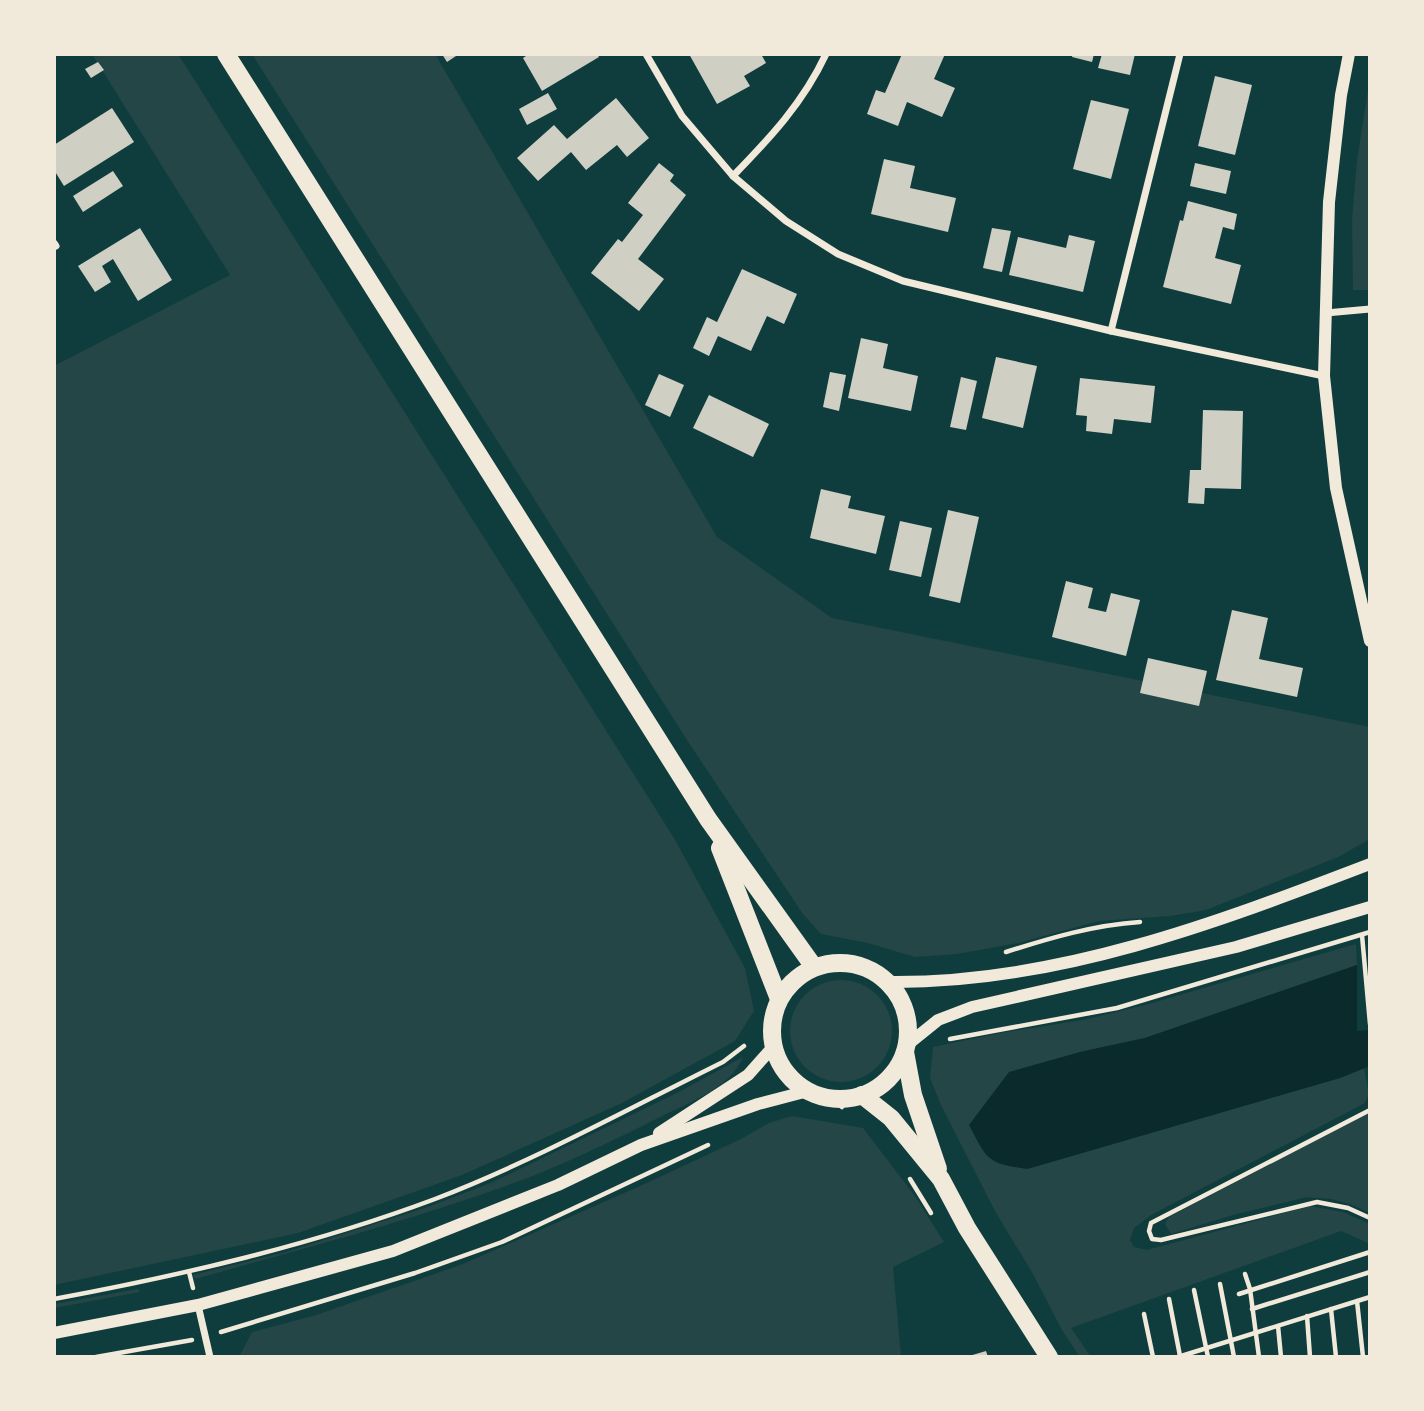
<svg xmlns="http://www.w3.org/2000/svg" width="1424" height="1411" font-family="'Public Sans',sans-serif">
	<rect width="100%" height="100%" fill="#0f3d3e"/>
	<!-- green -->
	<g fill="#244646">
		<polygon points="92,54 178,54 674,838 745,968 754,1011 735,1041 622,1103 462,1175 298,1233 54,1285 54,366 230,275"/>
		<polygon points="252,54 435,54 717,537 832,618 1370,727 1370,839 1338,857 1206,910 1170,916 1099,921 1018,943 957,954 915,957 868,943 821,934 803,914 687,740"/>
		<polygon points="1370,77 1370,290 1353,290 1352,219 1357,161"/>
		<polygon points="1356,944 1357,965 1145,1038 1080,1052 1027,1169 1340,1078 1364,1068 1369,1094 1365,1103 1151,1215 1134,1228 1130,1240 1134,1247 1147,1250 1310,1206 1343,1212 1370,1224 1370,1244 1341,1231 1071,1328 1091,1357 1080,1357 1062,1330 1033,1274 995,1211 941,1105 930,1078 933,1047 1006,1032 1083,1020 1145,1005"/>
		<circle cx="841" cy="1031" r="51"/>
		<path d="M743,1057C731,1087 691,1102 664,1115C615,1140 565,1164 514,1183C410,1221 301,1249 195,1279L193,1275L286,1252L428,1207L493,1182L679,1092Z"/>
		<polygon points="1368,1113 1370,1213 1350,1204 1331,1199 1307,1197 1233,1215 1171,1234 1165,1224 1169,1217"/>
		<polygon points="792,1116 863,1128 915,1196 944,1242 893,1267 901,1357 239,1357 252,1332 313,1316 463,1264 649,1182 741,1139 769,1123"/>
		<polygon points="138,1289 140,1292 54,1308 54,1304"/>
	</g>
	<!-- water -->
	<path fill="#0a2a2b" d="M1357,965V1031L1370,1030V1066L1340,1078L1027,1169C987,1163 988,1161 969,1125L1009,1072L1080,1052L1145,1038Z"/>
	<!-- building -->
	<g fill="#cfcfc3">
		<polygon points="442,54 459,54 447,62"/>
		<polygon points="529,54 597,54 599,57 542,91 523,58"/>
		<polygon points="689,54 761,54 766,63 744,76 750,86 717,104"/>
		<polygon points="902,54 945,54 934,79 955,88 942,117 907,102 898,126 867,114 876,90 885,93"/>
		<polygon points="1073,54 1094,54 1092,62 1072,57"/>
		<polygon points="1102,54 1135,54 1130,75 1098,68"/>
		<polygon points="98,62 104,70 91,78 85,69"/>
		<polygon points="1215,76 1252,85 1235,155 1198,146"/>
		<polygon points="548,93 557,109 527,125 519,109"/>
		<polygon points="616,98 649,138 627,157 617,145 586,170 571,152 538,181 517,158 554,125 567,139"/>
		<polygon points="1091,100 1129,109 1111,179 1073,169"/>
		<polygon points="112,108 134,142 64,186 54,170 54,145"/>
		<polygon points="884,159 915,166 910,188 956,198 948,232 871,214"/>
		<polygon points="659,163 674,175 670,181 686,195 638,259 664,279 639,311 591,273 618,239 622,242 643,215 628,203"/>
		<polygon points="1195,163 1231,171 1226,194 1190,186"/>
		<polygon points="113,171 123,186 83,212 73,196"/>
		<polygon points="1188,201 1237,214 1234,230 1223,227 1215,258 1241,265 1231,304 1163,287 1180,220 1183,221"/>
		<polygon points="140,228 172,280 138,301 113,259 102,266 111,282 95,292 78,266"/>
		<polygon points="992,228 1011,231 1002,272 983,268"/>
		<polygon points="1069,235 1095,241 1083,292 1009,275 1018,237 1066,248"/>
		<polygon points="742,269 797,294 784,324 767,316 751,351 718,336 709,356 693,348 707,317 717,322"/>
		<polygon points="861,338 888,344 883,368 918,376 911,411 848,398"/>
		<polygon points="996,357 1037,366 1023,428 982,418"/>
		<polygon points="830,372 846,375 839,411 823,407"/>
		<polygon points="659,374 684,385 670,417 645,405"/>
		<polygon points="961,377 977,381 966,430 950,427"/>
		<polygon points="1080,378 1155,386 1151,423 1114,419 1112,434 1086,431 1087,416 1076,415"/>
		<polygon points="709,395 769,424 753,457 693,428"/>
		<polygon points="1203,410 1243,411 1241,489 1205,488 1204,504 1188,503 1190,470 1201,470"/>
		<polygon points="821,489 851,496 848,508 885,516 876,554 810,538"/>
		<polygon points="948,510 979,517 960,603 929,596"/>
		<polygon points="900,521 932,528 921,577 889,570"/>
		<polygon points="1066,581 1093,588 1088,608 1106,612 1111,593 1140,600 1126,656 1052,637"/>
		<polygon points="1232,610 1268,618 1259,659 1303,668 1297,697 1216,680"/>
		<polygon points="1148,658 1207,671 1199,706 1140,693"/>
		<polygon points="986,1351 988,1357 969,1357 969,1356"/>
	</g>
	<g fill="none" stroke-linecap="round" stroke-linejoin="round">
		<!-- path -->
		<g stroke="#f1e9da" stroke-width="4.5">
			<polyline points="1362,935 1370,1024"/>
			<path d="M1006,952C1050,938 1094,925 1140,922"/>
			<polyline points="950,1039 1117,1008 1370,932"/>
			<polyline points="832,1098 842,1107"/>
			<polyline points="1370,1110 1151,1223 1149,1231 1152,1239 1161,1240 1317,1202 1348,1208 1370,1218"/>
			<polyline points="910,1179 931,1213"/>
			<polyline points="189,1272 193,1288"/>
			<polyline points="1245,1274 1250,1289 1259,1357"/>
			<polyline points="1220,1284 1234,1357"/>
			<polyline points="1194,1290 1208,1357"/>
			<polyline points="1239,1294 1370,1252"/>
			<path d="M54,1299C183,1275 312,1245 435,1199C534,1161 628,1109 723,1062L744,1046"/>
			<polyline points="1169,1299 1180,1356"/>
			<polyline points="1357,1301 1363,1357"/>
			<polyline points="1252,1309 1370,1272"/>
			<polyline points="1331,1309 1336,1357"/>
			<polyline points="1144,1314 1153,1357"/>
			<polyline points="1307,1316 1310,1357"/>
			<polyline points="1278,1326 1281,1357"/>
			<polyline points="221,1332 415,1273 502,1242 708,1145"/>
			<polyline points="96,1357 192,1340"/>
			<polyline points="1178,1357 1370,1297"/>
		</g>
		<!-- minor -->
		<g stroke="#f1e9da" stroke-width="7">
			<polyline points="646,54 682,116 733,176 786,221 838,254 903,281 1111,331 1324,376"/>
			<path d="M733,176C770,138 803,103 826,54"/>
			<polyline points="54,243 56,246"/>
			<polyline points="1326,313 1370,309"/>
			<polyline points="1111,331 1180,54"/>
			<polyline points="198,1305 210,1357"/>
		</g>
		<!-- tertiary -->
		<g stroke="#f1e9da" stroke-width="12">
			<polyline points="1349,54 1341,95 1329,202 1324,376 1336,488 1370,641"/>
			<path d="M888,982C1056,984 1216,923 1370,864"/>
			<polyline points="907,1045 938,1020 972,1007 1236,947 1370,907"/>
			<polyline points="659,1133 748,1075 773,1047"/>
			<polyline points="54,1333 198,1305 393,1251 558,1185 641,1145 758,1104 808,1091"/>
		</g>
		<!-- primary -->
		<g stroke="#f1e9da" stroke-width="18">
			<polyline points="226,54 708,819 814,967"/>
			<polyline points="720,848 779,999"/>
			<circle cx="840" cy="1031" r="68"/>
			<polyline points="905,1052 913,1095 938,1169"/>
			<polyline points="862,1095 891,1118 941,1179 967,1228 1049,1357"/>
		</g>
	</g>
	<!-- border -->
	<rect width="1424" height="1411" fill="none" stroke="#f1e9da" stroke-width="112"/>
</svg>
